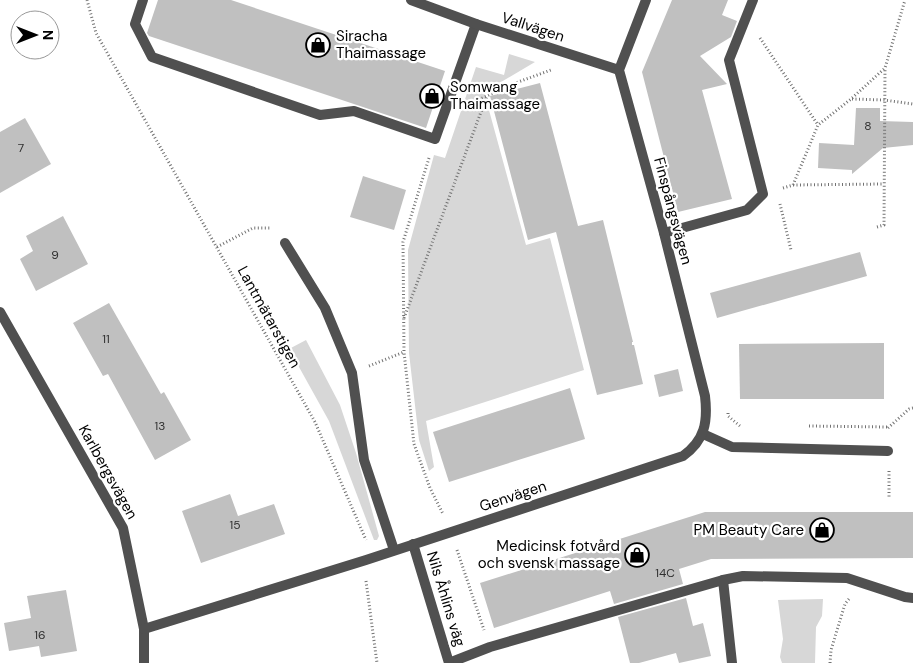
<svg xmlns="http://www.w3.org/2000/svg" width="913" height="663" font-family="'DM Sans',sans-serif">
	<rect width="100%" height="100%" fill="#fff"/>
	<!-- green -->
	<g fill="#d7d7d7">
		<polygon points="509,54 535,62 484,92 526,245 550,238 584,370 426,421 434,467 429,471 419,440 409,353 408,250 434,155 445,158 476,67 504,75"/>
		<polygon points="306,340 340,405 356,453 379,536 377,540 374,540 329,421 289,349"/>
		<polygon points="823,599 822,616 816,627 815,663 782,663 780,657 783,639 778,600"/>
	</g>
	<!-- building -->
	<g fill="#c0c0c0">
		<polygon points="158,0 231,0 445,71 426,128 149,36 147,33"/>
		<polygon points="672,0 728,0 722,15 737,21 731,37 700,56 727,84 702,90 732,199 678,212 642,72"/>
		<polygon points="540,83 578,226 603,220 633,342 632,342 632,345 634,345 643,384 597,395 556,232 528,240 490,96"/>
		<polygon points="856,108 880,108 880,121 913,122 913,145 883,148 852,174 852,170 818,168 819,143 854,145"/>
		<polygon points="25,118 51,164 0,193 0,132"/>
		<polygon points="363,176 406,190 394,230 350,217"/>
		<polygon points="63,216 88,264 36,291 20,259 33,251 26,236"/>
		<polygon points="860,252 867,276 717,318 710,293"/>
		<polygon points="109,303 161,394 164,392 191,440 155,460 108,374 103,376 73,323"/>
		<polygon points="884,343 884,399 740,399 739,344"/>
		<polygon points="678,369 683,391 659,397 654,375"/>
		<polygon points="570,388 585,439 449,482 433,432"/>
		<polygon points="230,494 238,516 274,504 285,534 201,563 182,511"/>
		<polygon points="705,512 913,512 913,558 711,559 679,569 683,584 614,604 610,591 494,628 480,583"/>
		<polygon points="66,590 77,651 41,657 39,646 9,651 4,623 31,618 27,596"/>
		<polygon points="686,598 693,626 703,623 711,656 679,663 676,653 639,663 630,663 618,617"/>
	</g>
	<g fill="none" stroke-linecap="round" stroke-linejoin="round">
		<!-- path -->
		<g stroke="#727272" stroke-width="3" stroke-dasharray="1 2.5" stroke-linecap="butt">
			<polyline points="87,0 96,33 315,422 366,540"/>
			<polyline points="760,38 818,125"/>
			<polyline points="852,99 884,100 913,104"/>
			<polyline points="469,104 518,82 551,70"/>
			<polyline points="429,158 403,242 404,352 414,444 430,488 443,514"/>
			<polyline points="793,185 884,184"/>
			<polyline points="783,188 793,185 818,125 851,99 885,68 905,0"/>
			<polyline points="780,204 791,250"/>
			<polyline points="877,227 884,225 885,69"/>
			<polyline points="217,247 253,228 271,228"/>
			<polyline points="404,318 487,96"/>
			<polyline points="369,366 404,352"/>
			<polyline points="728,413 728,416 740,426"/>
			<polyline points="809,426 888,427"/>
			<polyline points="888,428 909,409 913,408"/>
			<polyline points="889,471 889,499"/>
			<polyline points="457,550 484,630"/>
			<polyline points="366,581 377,663"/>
			<polyline points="830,663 831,650 845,604 849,599"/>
		</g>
		<!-- lane -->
		<g stroke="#505050" stroke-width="10">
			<polyline points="143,0 135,24 152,57 320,115 354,111 435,139 476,24"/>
			<polyline points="664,233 747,210 763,194 729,60 753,0"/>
			<polyline points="285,243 325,308 352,373 364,460 394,550"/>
			<polyline points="703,434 732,447 888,451"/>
			<polyline points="723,580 743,576 847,578 905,597 913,598"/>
			<polyline points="449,663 490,647 723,580 732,663"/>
		</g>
		<!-- street -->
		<g stroke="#505050" stroke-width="10">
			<polyline points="411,0 476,24 619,70"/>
			<polyline points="0,312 123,528 144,629 144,663"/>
			<polyline points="413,544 449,663"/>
			<path d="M144,629L366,560L683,456C705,440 708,422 705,396L664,233L619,70L646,0"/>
		</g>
	</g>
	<!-- icons -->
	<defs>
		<g id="shop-ring" transform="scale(1.25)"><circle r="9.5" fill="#fff" stroke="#000" stroke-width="1.5"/><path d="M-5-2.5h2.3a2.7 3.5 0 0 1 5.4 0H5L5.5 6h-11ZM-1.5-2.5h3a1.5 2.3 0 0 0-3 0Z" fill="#000"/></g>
	</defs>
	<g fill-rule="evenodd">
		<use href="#shop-ring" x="318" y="45"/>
		<use href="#shop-ring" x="432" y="96"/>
		<use href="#shop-ring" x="822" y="530"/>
		<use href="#shop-ring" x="637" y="555"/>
	</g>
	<g text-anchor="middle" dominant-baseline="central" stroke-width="4.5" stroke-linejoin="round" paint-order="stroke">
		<!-- number labels -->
		<g font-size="12" fill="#303030">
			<text x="868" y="126">8</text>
			<text x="21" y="148">7</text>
			<text x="55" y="255">9</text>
			<text x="106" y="339">11</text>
			<text x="160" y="426">13</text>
			<text x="235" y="525">15</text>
			<text x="665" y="573">14C</text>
			<text x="40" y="635">16</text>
		</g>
		<!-- street labels -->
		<g font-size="15" fill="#000" stroke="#fff">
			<text transform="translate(533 27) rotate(18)">Vallvägen</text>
			<text transform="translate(673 211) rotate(75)">Finspångsvägen</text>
			<text transform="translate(269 317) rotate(61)">Lantmätarstigen</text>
			<text transform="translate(108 472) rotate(61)">Karlbergsvägen</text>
			<text transform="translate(513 496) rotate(-18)">Genvägen</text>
			<text transform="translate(446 599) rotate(73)">Nils Åhlins väg</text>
		</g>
		<!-- poi labels -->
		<g font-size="15" fill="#000" stroke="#fff" text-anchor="start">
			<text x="336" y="36">Siracha<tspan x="336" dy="17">Thaimassage</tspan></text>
			<text x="450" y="87">Somwang<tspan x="450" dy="17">Thaimassage</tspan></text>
			<text x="804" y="530" text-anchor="end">PM Beauty Care</text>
			<text x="620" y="546" text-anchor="end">Medicinsk fotvård<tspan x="620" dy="17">och svensk massage</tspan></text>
		</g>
	</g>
	<!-- north arrow -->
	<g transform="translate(35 35) rotate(90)"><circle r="24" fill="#ffffff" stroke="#999999"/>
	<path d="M0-4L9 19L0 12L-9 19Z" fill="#000000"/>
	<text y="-8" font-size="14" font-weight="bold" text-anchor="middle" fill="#000000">N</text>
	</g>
</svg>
